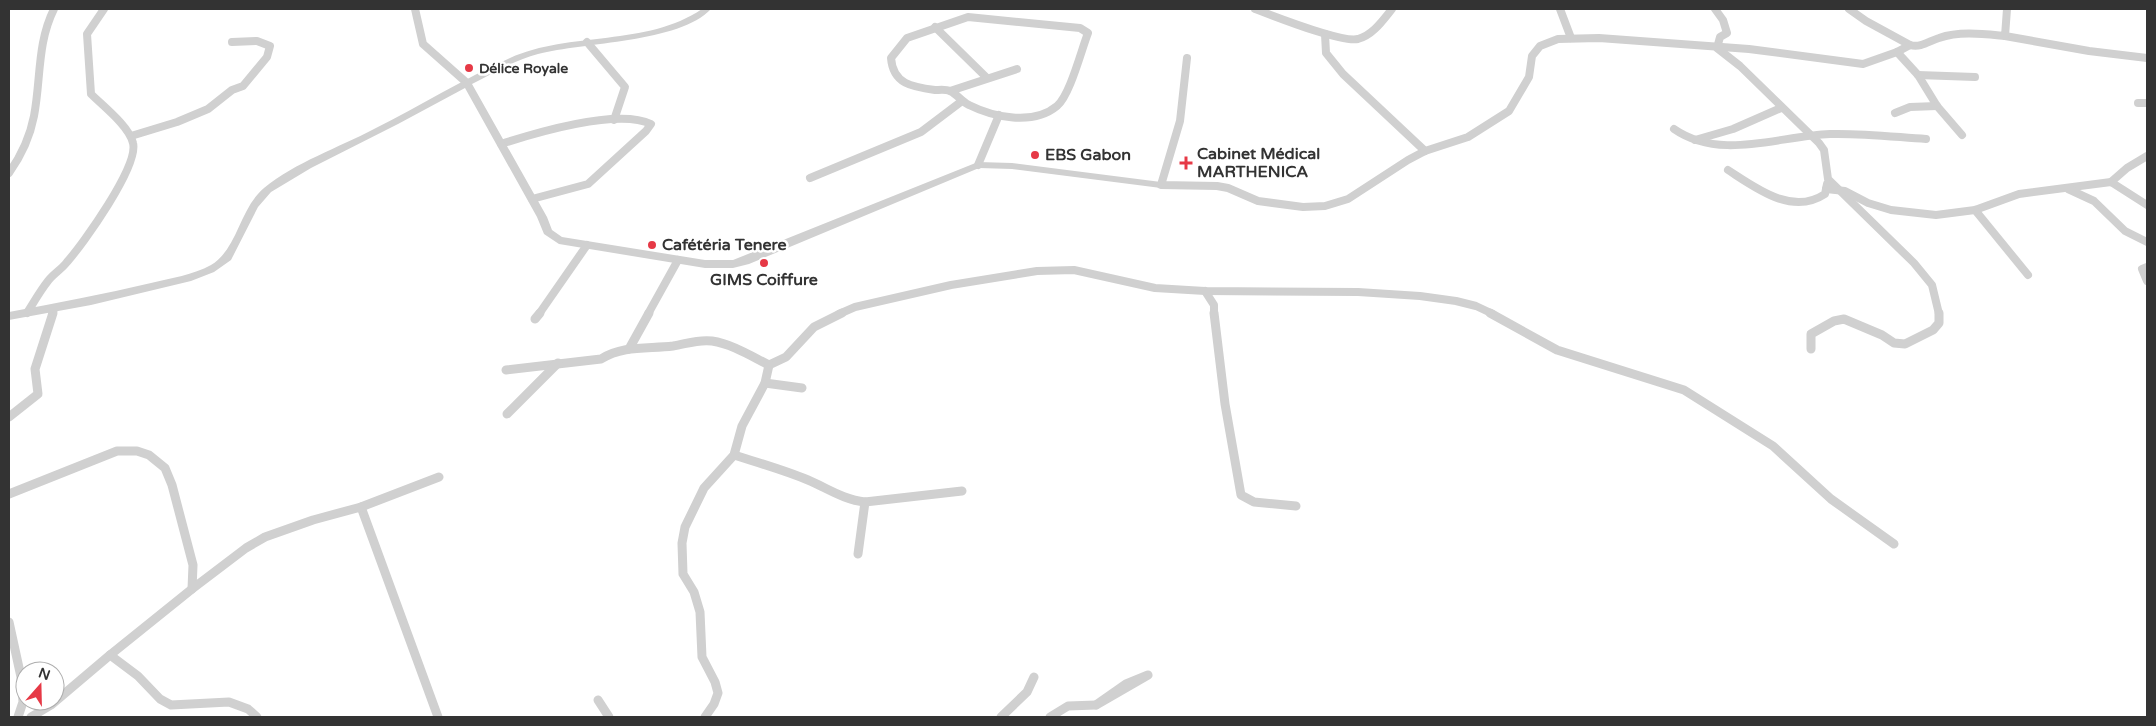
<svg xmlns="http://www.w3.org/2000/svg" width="2156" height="726" font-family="'Varela Round',sans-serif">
	<rect width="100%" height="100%" fill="#fff"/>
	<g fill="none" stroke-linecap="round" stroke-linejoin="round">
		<!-- minor-far1 -->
		<g stroke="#d0d0d0" stroke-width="8">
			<polyline points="415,9 423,44 467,83"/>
			<path d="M1255,9C1274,16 1341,43 1358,39C1373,35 1383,20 1392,9"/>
			<polyline points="1560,9 1571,38"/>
			<polyline points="1715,9 1723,20 1727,33 1720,37 1717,48 1740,66 1819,143 1824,150 1828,179 1914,263 1932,285 1939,314"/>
			<polyline points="1849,9 1866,21 1910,45"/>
			<path d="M968,17L1080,28L1088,33C1081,51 1070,95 1057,106C1033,126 993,117 969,105C962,102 957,94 950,91C946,89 939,90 935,90C912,87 893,84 891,58L907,38Z"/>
			<polyline points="935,27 987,78"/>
			<polyline points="1325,34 1326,53 1343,74 1425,151"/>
			<polyline points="2005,36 2089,51 2147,58"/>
			<polyline points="587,42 625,87 614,120"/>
			<polyline points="1897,52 1918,75 1937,106 1962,135"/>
			<path d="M1187,58L1180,121L1161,185L1217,186L1228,188L1258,201L1303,207L1325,206L1348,199L1408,160L1425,151L1468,137L1509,111L1529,77L1532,56L1540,46L1558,39L1599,38L1749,49L1863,64L1897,52L1910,45C1921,48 1929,41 1939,38C1960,31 1983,34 2005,36L2007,9"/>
			<polyline points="1918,75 1975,77"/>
			<polyline points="950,91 1017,69"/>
			<polyline points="2138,103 2147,103"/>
			<polyline points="1895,113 1910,107 1937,106"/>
			<path d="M1674,129C1720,161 1779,136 1830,134C1862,133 1895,137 1926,139"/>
			<polyline points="131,136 177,122 208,109 232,90 243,86 267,57 270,46 257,41 232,42"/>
			<polyline points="1695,140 1733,129 1781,108"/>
			<path d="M501,144C535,133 618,108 651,124L646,131L588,184L532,199"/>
			<polyline points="978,165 999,115"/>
			<path d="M1728,170C1756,188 1792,216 1825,194L1827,184"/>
			<path d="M9,173C21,156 30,137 34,116C41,79 37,43 54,9"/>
			<polyline points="810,178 921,132 962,101"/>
			<polyline points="2111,182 2127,168 2147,156"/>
			<polyline points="1826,189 1845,191 1868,203 1891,210 1936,215 1975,210 2019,194 2111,182 2147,205"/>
			<polyline points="2068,189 2094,201 2125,231 2147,242"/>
			<polyline points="1975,210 2028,275"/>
			<polyline points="2147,267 2142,269 2147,281"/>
			<polyline points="1205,291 1214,305 1214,314"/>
			<path d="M27,313C34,302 40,291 48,281C53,274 62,269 67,262C83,244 139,166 133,143C129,126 103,106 91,94L87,34L104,9"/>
			<polyline points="52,314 54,309"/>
			<polyline points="539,314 587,245"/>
			<polyline points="648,314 678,260"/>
			<polyline points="839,314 855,307 951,285 1037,271 1074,270 1155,288 1205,291 1358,292 1420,296 1456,301 1476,306 1493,314"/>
		</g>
		<!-- minor -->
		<g stroke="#d0d0d0" stroke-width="9">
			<polyline points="1214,313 1225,404 1241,495 1254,502 1296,506"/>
			<polyline points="1490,313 1557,350 1684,390 1773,446 1831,499 1894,544"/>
			<polyline points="535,319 540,313"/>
			<polyline points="629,349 649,313"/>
			<polyline points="1811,349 1811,334 1834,321 1844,319 1882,335 1894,343 1905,344 1933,330 1939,323 1939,313"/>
			<path d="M506,370L601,359C623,345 648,349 673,346C686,344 698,339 712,341C732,344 751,356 769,365L786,357L814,327L842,313"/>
			<polyline points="765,383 802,388"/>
			<polyline points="507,414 558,363"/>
			<polyline points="9,417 38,394 35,369 53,313"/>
			<path d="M734,455C759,463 784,470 808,480C827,488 844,500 865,502L962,491"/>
			<polyline points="9,494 117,451 137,451 149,455 165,468 172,485 193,565 192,589"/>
			<polyline points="361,507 438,717"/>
			<polyline points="858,554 865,502"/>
			<polyline points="9,622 21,677 23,702 18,717"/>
			<polyline points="110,655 192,589 246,548 265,537 313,520 361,507 439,477"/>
			<polygon points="1148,675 1096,705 1126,684"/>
			<polyline points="598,700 609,717"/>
			<polyline points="31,717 51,705 110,655 138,676 160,699 171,705 229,702 248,709 257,717"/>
			<polyline points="705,717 714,704 718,693 715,682 702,657 700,612 694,592 683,574 682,543 685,527 704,488 734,455 742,426 765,383 769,365"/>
			<polyline points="1001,717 1027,692 1034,677"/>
			<polyline points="1050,717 1068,706 1096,705"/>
		</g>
		<!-- tertiary -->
		<path fill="#d0d0d0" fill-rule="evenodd" d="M702,9H711C679,43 584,42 538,54C515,60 493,73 472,84L547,217L552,230L562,237L705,260H733L978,162L1012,163L1161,182L1166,185L1161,188L1012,169L979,168L749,264L733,268H705L559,244L544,234L537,217L465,88L398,124L311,168L271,192L258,207L231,260L214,272L191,281L91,305L9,320V312C57,303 104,294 151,283C171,278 193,275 211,265C238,249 239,209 264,188C296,162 338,148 374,129C420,106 463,79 510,58C570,31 646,47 702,9Z"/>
	</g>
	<!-- markers -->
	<g fill="#e63946" stroke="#fff" stroke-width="2">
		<circle cx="469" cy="68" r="5"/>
		<circle cx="1035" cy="155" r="5"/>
		<path d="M1183.5 155.5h5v5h5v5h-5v5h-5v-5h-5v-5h5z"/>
		<circle cx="652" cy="245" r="5"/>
		<circle cx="764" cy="263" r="5"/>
	</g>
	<g text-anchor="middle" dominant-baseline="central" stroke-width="5" stroke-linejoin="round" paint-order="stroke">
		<!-- far-poi labels -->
		<g font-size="14" font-weight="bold" fill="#333" stroke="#fff" text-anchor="start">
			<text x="479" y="68">Délice Royale</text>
		</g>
		<!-- poi labels -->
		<g font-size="16" font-weight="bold" fill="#333" stroke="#fff" text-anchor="start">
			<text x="1197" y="154">Cabinet Médical<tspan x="1197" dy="18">MARTHENICA</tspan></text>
			<text x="1045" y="155">EBS Gabon</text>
			<text x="662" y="245">Cafétéria Tenere</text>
			<text x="764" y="280" text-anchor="middle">GIMS Coiffure</text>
		</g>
	</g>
	<!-- border -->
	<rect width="2156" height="726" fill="none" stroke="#333333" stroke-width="20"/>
	<!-- north arrow -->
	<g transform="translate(40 686) rotate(20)"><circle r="24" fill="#ffffff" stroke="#adadad"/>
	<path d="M0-4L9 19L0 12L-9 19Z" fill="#e63946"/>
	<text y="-8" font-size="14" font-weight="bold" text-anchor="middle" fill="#333333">N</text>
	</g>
</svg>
